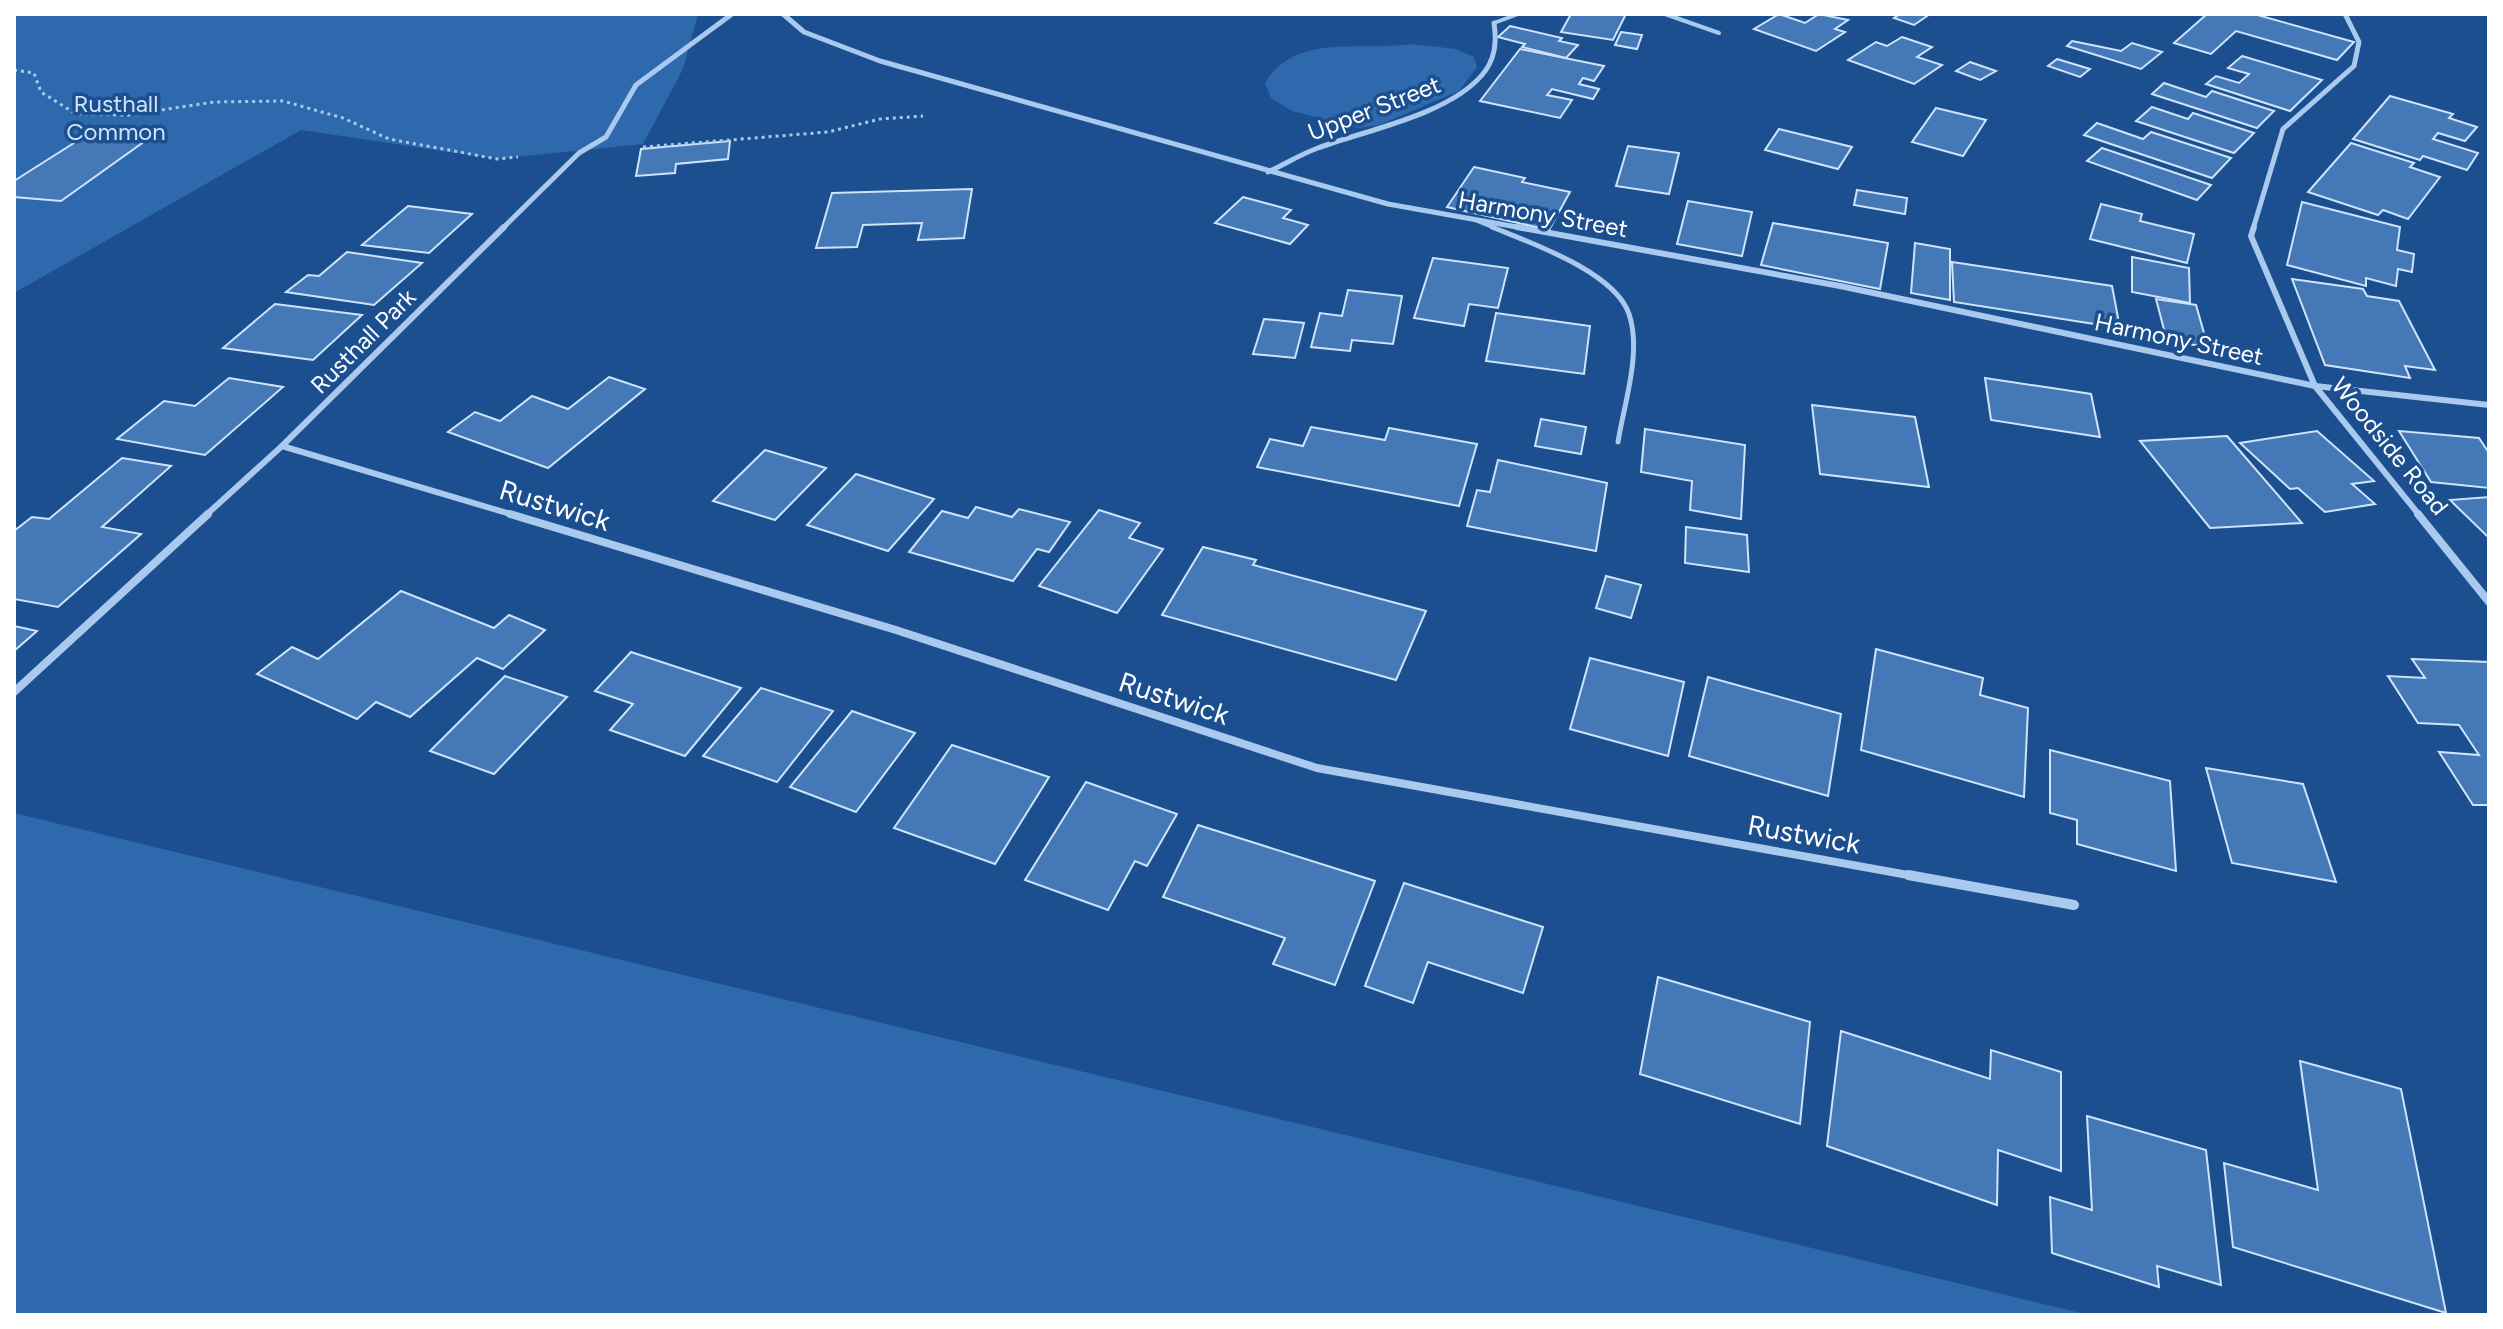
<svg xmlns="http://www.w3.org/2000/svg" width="2503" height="1329" font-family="Figtree,sans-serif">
	<rect width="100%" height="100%" fill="#1b4f8f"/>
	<!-- green -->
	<g fill="#2e69ad">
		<polygon points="14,14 698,14 683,69 643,144 497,159 301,130 14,293"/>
		<path d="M1410,44L1456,49L1474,57L1477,67L1459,91L1379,125L1359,128L1292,111L1271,98L1265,83C1296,32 1359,52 1410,44Z"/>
		<polygon points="14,813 2089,1315 14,1315"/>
	</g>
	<!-- building -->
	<g fill="#4478b7" stroke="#cfe3fa" stroke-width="2">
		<polygon points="1571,14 1626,14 1613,40 1561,32"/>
		<polygon points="1779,14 1805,23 1819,14 1848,20 1835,29 1845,32 1816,51 1754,29"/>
		<polygon points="1900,14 1930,14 1914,25 1894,18"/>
		<polygon points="2207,14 2254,14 2354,42 2337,60 2236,31 2211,54 2174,43"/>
		<polygon points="1510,26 1562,38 1559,41 1578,45 1566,58 1522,47 1525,44 1498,37"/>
		<polygon points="1621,32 1642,35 1637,49 1615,45"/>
		<polygon points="1902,37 1932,47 1917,57 1942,65 1914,84 1848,60 1876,42 1887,46"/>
		<polygon points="2072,41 2121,51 2132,43 2162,52 2141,69 2067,46"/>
		<polygon points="1520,49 1604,66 1594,81 1583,78 1579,84 1599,89 1593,99 1552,89 1547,95 1572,100 1560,118 1480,101"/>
		<polygon points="2242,56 2322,80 2290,111 2206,84 2216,76 2239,83 2249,74 2228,68"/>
		<polygon points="2057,59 2090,69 2080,77 2048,66"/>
		<polygon points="1970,62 1996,71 1980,80 1956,71"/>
		<polygon points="2164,83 2206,97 2212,91 2274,111 2257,128 2152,94"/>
		<polygon points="2390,96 2453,114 2449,118 2477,127 2465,141 2438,133 2433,139 2478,153 2467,170 2423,156 2420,160 2353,139"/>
		<polygon points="2152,107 2188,119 2193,113 2254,133 2234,153 2136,121"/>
		<polygon points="1936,108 1986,120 1963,156 1912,142"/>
		<polygon points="2097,123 2143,139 2151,132 2231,158 2212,178 2084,135"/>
		<polygon points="1779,129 1852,147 1838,169 1765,150"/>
		<polygon points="85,136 145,141 61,201 14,197 14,181"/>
		<polygon points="730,141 728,159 676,164 675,173 636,176 641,149"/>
		<polygon points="2351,143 2414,163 2410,167 2440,177 2408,219 2383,210 2378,215 2308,192"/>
		<polygon points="1628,146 1679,153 1669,194 1616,186"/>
		<polygon points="2102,148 2211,185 2197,200 2087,161"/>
		<polygon points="1474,167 1525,178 1522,182 1570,192 1549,230 1447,207"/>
		<polygon points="972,189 964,238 918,240 922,223 863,225 857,247 816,248 832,193"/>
		<polygon points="1857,190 1907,198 1905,214 1854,205"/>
		<polygon points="1243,197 1291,210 1283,218 1308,225 1290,244 1215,223"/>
		<polygon points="1688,201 1752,212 1742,256 1677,244"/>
		<polygon points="2302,202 2400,227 2397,250 2414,254 2412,272 2398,269 2396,286 2366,278 2366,286 2287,265"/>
		<polygon points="2101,204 2142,214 2140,221 2194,234 2187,263 2090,239"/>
		<polygon points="408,206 472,214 429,253 362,245"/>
		<polygon points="1773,223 1888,243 1880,289 1761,265"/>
		<polygon points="1915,243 1950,249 1950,300 1911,293"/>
		<polygon points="347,252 422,263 374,305 286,292 308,275 319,276"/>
		<polygon points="2132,257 2189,268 2190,303 2132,292"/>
		<polygon points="1433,258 1508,268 1498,308 1469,304 1464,326 1414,318"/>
		<polygon points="1952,262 2112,286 2120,328 1954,302"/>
		<polygon points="2292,279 2363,289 2367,296 2399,301 2435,370 2405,366 2410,378 2325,365"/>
		<polygon points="1348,290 1402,296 1393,344 1352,340 1350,351 1311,347 1320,313 1342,316"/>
		<polygon points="2156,299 2196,305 2208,347 2167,341"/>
		<polygon points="275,304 362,315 313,360 223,348"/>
		<polygon points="1496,313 1590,326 1584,374 1486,361"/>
		<polygon points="1264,319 1304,323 1295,358 1253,354"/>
		<polygon points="609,377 645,389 548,468 448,432 475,412 500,421 532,396 568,409"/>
		<polygon points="229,378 283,387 205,455 117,439 164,401 195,406"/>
		<polygon points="1985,378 2091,394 2100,437 1991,420"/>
		<polygon points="1812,405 1915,417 1929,487 1820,474"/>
		<polygon points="1541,419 1586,427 1581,454 1535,446"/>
		<polygon points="1311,427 1385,440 1389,428 1477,444 1459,506 1257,467 1270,439 1303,446"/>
		<polygon points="1645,429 1745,445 1741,519 1690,510 1692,481 1641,472"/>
		<polygon points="2317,431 2374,481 2352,484 2375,504 2325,512 2298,488 2290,489 2240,443"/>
		<polygon points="2399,431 2479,438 2489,453 2489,488 2431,482"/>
		<polygon points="2227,436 2302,523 2210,528 2140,441"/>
		<polygon points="765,450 826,468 775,520 713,501"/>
		<polygon points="122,458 171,466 102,527 141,534 58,607 14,599 14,531 32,517 49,519"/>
		<polygon points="1498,460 1607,483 1596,551 1467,526 1477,490 1490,492"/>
		<polygon points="856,474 934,499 888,551 807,525"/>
		<polygon points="2489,497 2489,538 2450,500"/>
		<polygon points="976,507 1012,517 1019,509 1070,522 1049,552 1037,549 1013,581 909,552 942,511 968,518"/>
		<polygon points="1099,510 1140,523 1129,538 1163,549 1117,613 1039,586"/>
		<polygon points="1686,527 1747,535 1749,572 1685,563"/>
		<polygon points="1203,547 1256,560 1253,565 1426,611 1396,680 1162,615"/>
		<polygon points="1606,576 1641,585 1631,618 1596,608"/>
		<polygon points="401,591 494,628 509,615 545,630 503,669 477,658 410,717 376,702 357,719 257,674 292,647 318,659"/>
		<polygon points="14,626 37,631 14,651"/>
		<polygon points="1876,649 1983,678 1980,695 2028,708 2024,797 1861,750"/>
		<polygon points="631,652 741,688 685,756 610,730 633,704 595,691"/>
		<polygon points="1590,658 1684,682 1668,756 1570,729"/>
		<polygon points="2412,659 2489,662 2489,805 2473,805 2439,752 2479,755 2459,725 2418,723 2388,676 2425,678"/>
		<polygon points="505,676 567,697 494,774 430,751"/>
		<polygon points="1708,677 1841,714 1828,796 1689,756"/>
		<polygon points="761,688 833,711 777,782 703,756"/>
		<polygon points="852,711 915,733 856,812 790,787"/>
		<polygon points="952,745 1049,777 995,864 894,828"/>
		<polygon points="2050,750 2170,781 2176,871 2077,844 2077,820 2050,813"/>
		<polygon points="2206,768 2303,784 2336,882 2232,863"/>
		<polygon points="1086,782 1177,814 1147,866 1135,861 1108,910 1025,880"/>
		<polygon points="1198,825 1375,881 1335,985 1273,964 1285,938 1163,897"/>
		<polygon points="1404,883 1543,927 1523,993 1428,962 1413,1003 1365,986"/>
		<polygon points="1658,977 1810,1022 1800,1124 1640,1074"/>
		<polygon points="1841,1031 1990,1079 1991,1050 2061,1072 2061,1171 1998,1150 1997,1205 1827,1146"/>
		<polygon points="2300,1061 2401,1089 2446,1313 2233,1247 2224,1163 2318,1190"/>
		<polygon points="2087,1116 2206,1150 2221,1285 2157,1266 2159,1287 2052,1253 2050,1197 2092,1210"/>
	</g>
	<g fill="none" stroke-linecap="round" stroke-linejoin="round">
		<!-- path -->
		<g stroke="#a9c9ee" stroke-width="3" stroke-dasharray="3 4" stroke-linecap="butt">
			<polyline points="14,70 34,73 41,92 76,114 128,115 214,102 283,101 343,118 389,139 497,159 518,157"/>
			<polyline points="643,147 828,132 880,119 923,116"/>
		</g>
		<!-- service-far1 -->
		<g stroke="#a9c9ee" stroke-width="4">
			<polyline points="1665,14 1719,33"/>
			<polyline points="1494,23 1518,14"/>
			<polyline points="1475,220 1497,229"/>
		</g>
		<!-- service -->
		<path stroke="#a9c9ee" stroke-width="5" d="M1492,227C1531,243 1615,272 1629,314C1642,352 1624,404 1618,442"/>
		<!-- minor-far3 -->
		<g stroke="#a9c9ee" stroke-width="5">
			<polyline points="783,14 804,32 880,61 1388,204 1528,229"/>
			<path d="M1268,172C1285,164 1301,154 1318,148C1366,130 1448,115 1482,75C1495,60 1497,43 1494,23"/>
			<polyline points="502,229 579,153 606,137 636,85 732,14"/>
			<polyline points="2253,229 2283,129 2354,66 2359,42 2345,14"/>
		</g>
		<!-- minor-far2 -->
		<g stroke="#a9c9ee" stroke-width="6">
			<polyline points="1517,227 1840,286 2315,386 2489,405"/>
			<polyline points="2254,227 2251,236 2315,386 2420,516"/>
			<polyline points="282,446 517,516"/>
			<polyline points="205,516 282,446 504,227"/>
		</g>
		<!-- minor-far1 -->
		<g stroke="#a9c9ee" stroke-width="8">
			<polyline points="510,514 896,630 1317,768 1919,877"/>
			<polyline points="2418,514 2489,602"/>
			<polyline points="14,692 208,514"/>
		</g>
		<!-- minor -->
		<polyline stroke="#a9c9ee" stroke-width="10" points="1908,875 2074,905"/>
	</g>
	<g text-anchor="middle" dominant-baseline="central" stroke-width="7" stroke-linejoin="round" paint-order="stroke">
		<!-- far-park labels -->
		<g font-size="24" fill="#cfe3fa" stroke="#1b4f8f">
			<text x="116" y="103">Rusthall<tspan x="116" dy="28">Common</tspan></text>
		</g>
		<!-- far-street labels -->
		<g font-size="24" fill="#fff" stroke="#1b4f8f">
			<text transform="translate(1374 108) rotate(-21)">Upper Street</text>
			<text transform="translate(1543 214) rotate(10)">Harmony Street</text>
			<text transform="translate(2179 339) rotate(12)">Harmony Street</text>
			<text transform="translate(363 341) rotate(-45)">Rusthall Park</text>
			<text transform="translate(2390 446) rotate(51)">Woodside Road</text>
		</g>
		<!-- street labels -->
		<g font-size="28" fill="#fff" stroke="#1b4f8f">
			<text transform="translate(555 505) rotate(17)">Rustwick</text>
			<text transform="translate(1174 698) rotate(18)">Rustwick</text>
			<text transform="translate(1804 834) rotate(10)">Rustwick</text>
		</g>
	</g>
	<!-- border -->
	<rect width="2503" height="1329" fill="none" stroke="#ffffff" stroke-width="32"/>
</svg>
